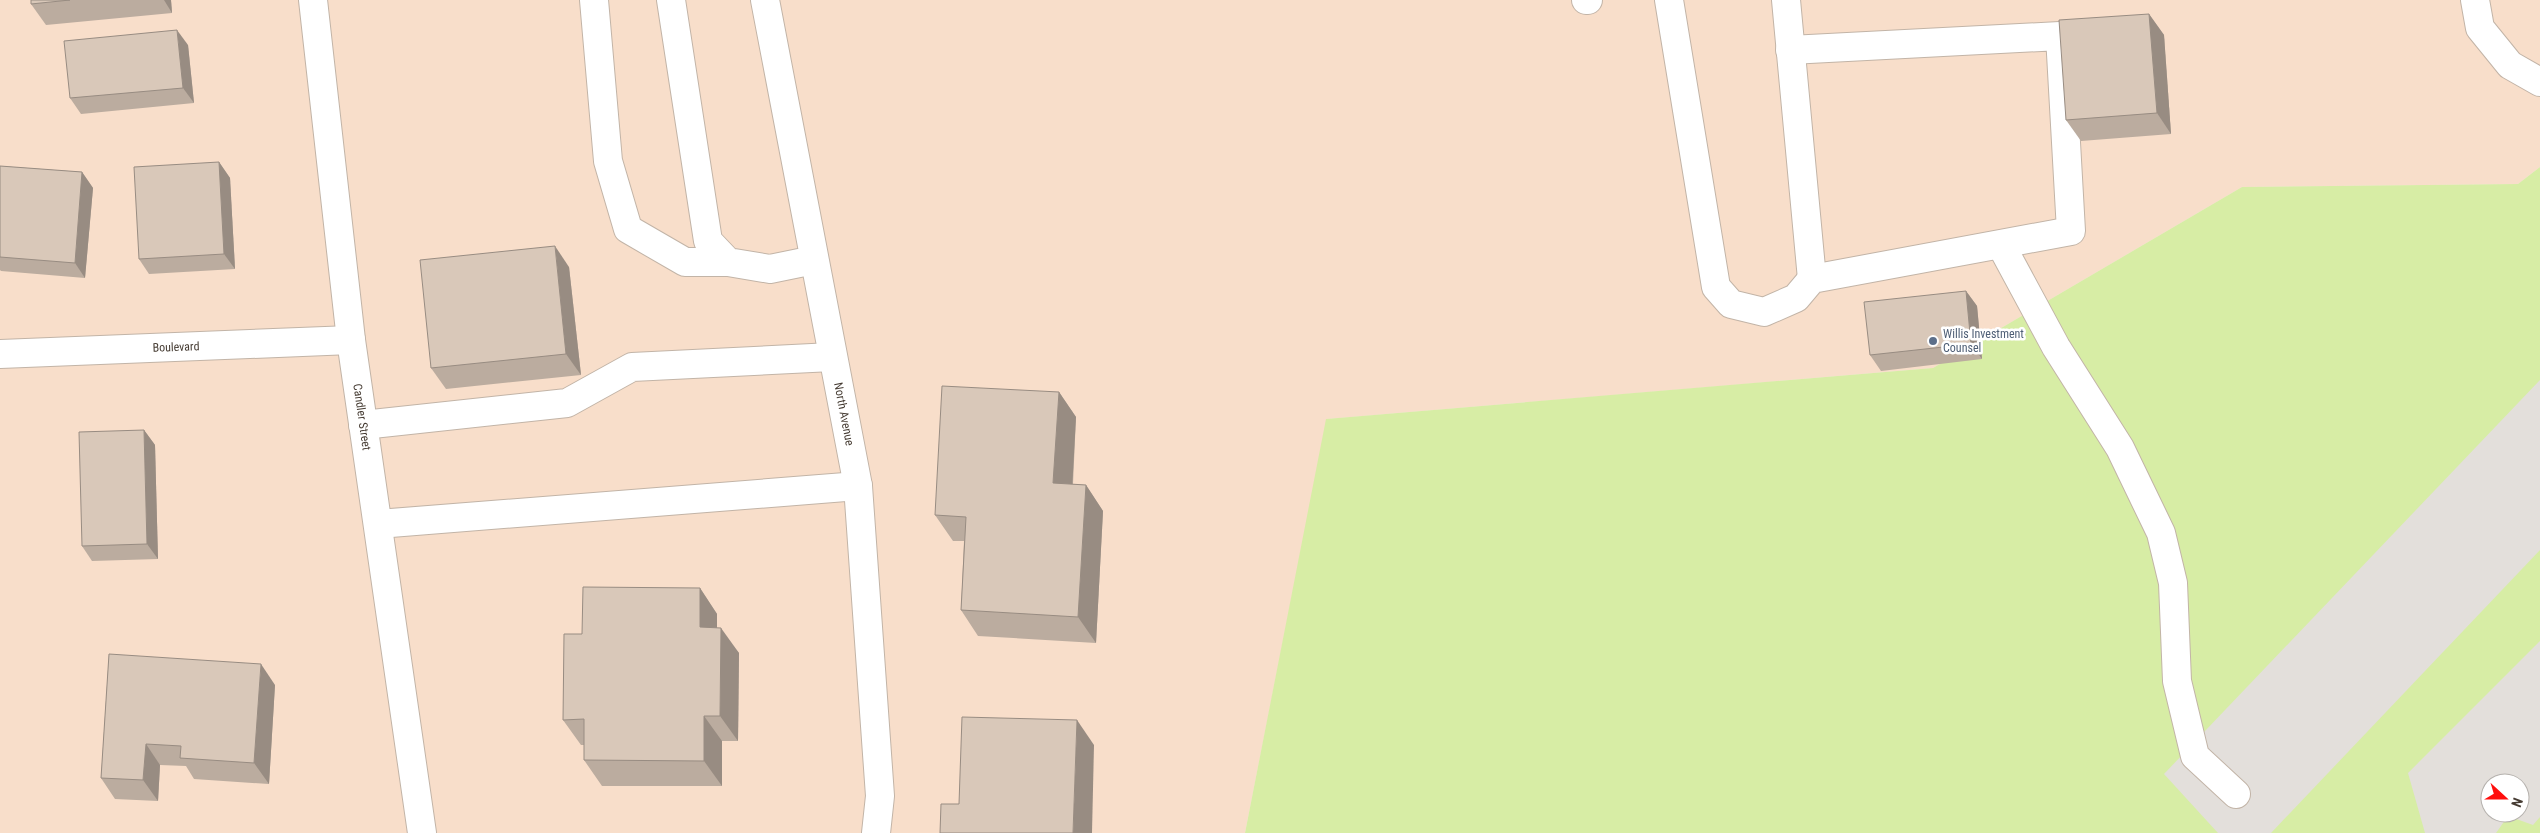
<svg xmlns="http://www.w3.org/2000/svg" width="2540" height="833" font-family="'Roboto Condensed',sans-serif">
	<rect width="100%" height="100%" fill="#f3ebe2"/>
	<!-- commercial -->
	<polygon fill="#f8deca" points="0,0 2540,0 2540,167 2518,184 2242,187 1933,368 1327,419 1245,833 0,833"/>
	<!-- green -->
	<path fill="#d7eda5" fill-rule="evenodd" d="M2540,167V833H1245L1326,419L1933,368L2242,187L2518,184ZM2490,783H2520V813H2490Z"/>
	<!-- parking -->
	<g fill="#e3dfdb" fill-rule="evenodd">
		<polygon points="2540,380 2540,550 2271,833 2218,833 2164,774"/>
		<path d="M2540,641V817L2533,825L2508,816L2496,833H2425L2408,773ZM2490,783H2520V813H2490Z"/>
	</g>
	<g fill="none" stroke-linecap="round" stroke-linejoin="round">
		<!-- minor casing -->
		<g stroke="#c2b4a7" stroke-width="30">
			<g id="minor">
				<polyline points="313,0 351,340 422,833"/>
				<polyline points="594,0 608,161 628,229 685,262 728,262"/>
				<polyline points="671,0 708,241 728,262 770,269 814,260"/>
				<polyline points="765,0 858,486 880,796 876,833"/>
				<polyline points="1586,0 1588,0"/>
				<polyline points="1669,0 1716,287 1731,304 1764,312 1796,298 1812,279 2071,231 2060,36 1790,50"/>
				<polyline points="1786,0 1812,279"/>
				<polyline points="2475,0 2480,28 2510,65 2540,82"/>
				<polyline points="2001,245 2056,347 2120,448 2161,533 2173,583 2177,681 2195,756 2236,794"/>
				<polyline points="0,354 351,340"/>
				<polyline points="363,425 567,403 632,367 832,357"/>
				<polyline points="378,524 858,486"/>
			</g>
		</g>
		<!-- minor -->
		<use href="#minor" stroke="#fff" stroke-width="28"/>
	</g>
	<!-- wall -->
	<g fill="#bbac9f">
		<polygon points="31,0 171,0 172,13 46,25 31,4"/>
		<polygon points="2149,14 2164,35 2171,134 2081,141 2066,120"/>
		<polygon points="188,45 194,103 81,114 70,98"/>
		<polygon points="219,162 230,178 235,269 149,274 139,259"/>
		<polygon points="0,166 82,172 93,188 85,278 1,271 0,270"/>
		<polygon points="569,267 581,375 446,389 431,368"/>
		<polygon points="1966,291 1977,306 1982,359 1881,371 1870,355"/>
		<polygon points="1059,392 1076,417 1073,484 1086,485 1103,511 1096,643 978,636 961,610 964,541 953,541 935,515"/>
		<polygon points="144,430 155,445 158,559 92,561 82,546"/>
		<polygon points="700,588 717,614 717,628 739,653 738,741 722,741 722,786 602,786 584,760 584,745 581,745 563,720 582,634"/>
		<polygon points="109,654 275,685 269,784 194,779 186,766 160,765 158,801 115,799 101,778"/>
	</g>
	<!-- shaded-wall -->
	<g fill="#988c82">
		<polygon points="164,0 171,0 172,13"/>
		<polygon points="2149,14 2164,35 2171,134 2157,113"/>
		<polygon points="177,30 188,45 194,103 183,88"/>
		<polygon points="219,162 230,178 235,269 224,254"/>
		<polygon points="82,172 93,188 85,278 75,263"/>
		<polygon points="555,246 569,267 581,375 566,354"/>
		<polygon points="1966,291 1977,306 1982,359 1971,344"/>
		<polygon points="1059,392 1076,417 1071,509 1053,483"/>
		<polygon points="144,430 155,445 158,559 147,544"/>
		<polygon points="1086,485 1103,511 1096,643 1078,617"/>
		<polygon points="700,588 717,614 717,653 700,627"/>
		<polygon points="721,628 739,653 738,741 720,716"/>
		<polygon points="261,664 275,685 269,784 254,763"/>
		<polygon points="704,716 722,741 722,786 704,761"/>
		<polygon points="1077,720 1094,745 1092,833 1073,833"/>
		<polygon points="146,744 160,765 158,801 143,780"/>
	</g>
	<!-- building -->
	<g fill="#d9c8b9" stroke="#988c82">
		<polygon points="31,0 70,0 31,4"/>
		<polygon points="2149,14 2157,113 2066,120 2059,20"/>
		<polygon points="177,30 183,88 70,98 64,41"/>
		<polygon points="219,162 224,254 139,259 134,167"/>
		<polygon points="0,166 82,172 75,263 0,257"/>
		<polygon points="555,246 566,354 431,368 420,260"/>
		<polygon points="1966,291 1971,344 1870,355 1864,302"/>
		<polygon points="942,386 1059,392 1053,483 1086,485 1078,617 961,610 966,517 935,515"/>
		<polygon points="144,430 147,544 82,546 79,432"/>
		<polygon points="583,587 700,588 700,627 721,628 720,716 704,716 704,761 584,760 584,719 563,720 564,634 582,634"/>
		<polygon points="109,654 261,664 254,763 180,758 181,746 146,744 143,780 101,778"/>
		<polygon points="962,717 1077,720 1073,833 940,833 941,804 959,804"/>
	</g>
	<!-- markers -->
	<circle fill="#5c6f8a" stroke="#fff" stroke-width="2" cx="1933" cy="341" r="5"/>
	<g text-anchor="middle" dominant-baseline="central" stroke-width="5" stroke-linejoin="round" paint-order="stroke">
		<!-- service labels -->
		<g font-size="12" fill="#4e5e75" stroke="#fff" text-anchor="start">
			<text x="1943" y="334">Willis Investment<tspan x="1943" dy="14">Counsel</tspan></text>
		</g>
		<!-- street labels -->
		<g font-size="12" fill="#453b32" stroke="#fff">
			<text transform="translate(176 347) rotate(-2)">Boulevard</text>
			<text transform="translate(844 414) rotate(79)">North Avenue</text>
			<text transform="translate(362 417) rotate(82)">Candler Street</text>
		</g>
	</g>
	<!-- north arrow -->
	<g transform="translate(2505 798) rotate(111)"><circle r="24" fill="#ffffff" stroke="#b5b1ad"/>
	<path d="M0-4L9 19L0 12L-9 19Z" fill="#ff0e0d"/>
	<text y="-8" font-size="14" font-weight="bold" text-anchor="middle" fill="#453b32">N</text>
	</g>
</svg>
